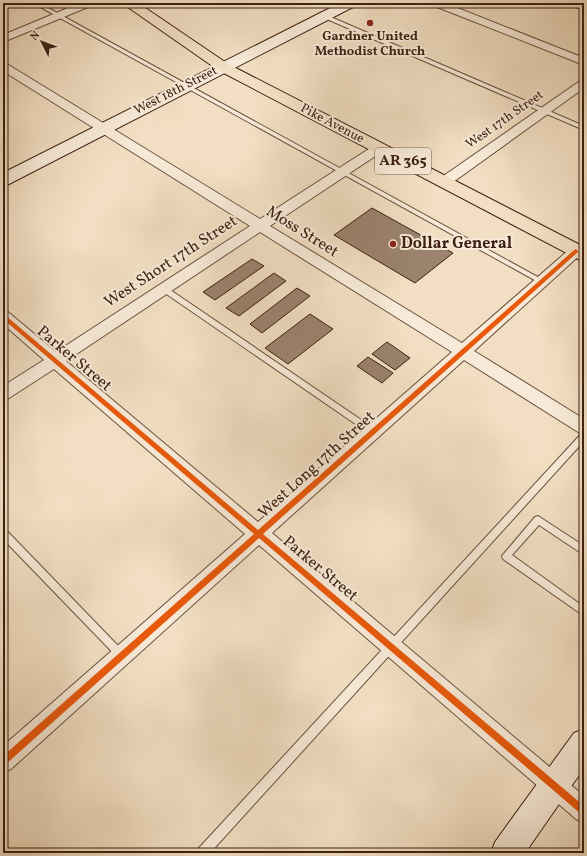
<svg xmlns="http://www.w3.org/2000/svg" width="587" height="856" font-family="Vollkorn,serif">
	<rect width="100%" height="100%" fill="#f2dfc3"/>
	<filter id="stains"><feTurbulence type="fractalNoise" baseFrequency=".005" numOctaves="4"/><feColorMatrix values="0 0 0 0 .2 0 0 0 0 .09 0 0 0 0 .02 0 0 0 .5 -.17"/></filter>
	<radialGradient id="worn" r=".72"><stop offset=".6" stop-color="#630" stop-opacity="0"/><stop offset="1" stop-color="#630" stop-opacity=".3"/></radialGradient>
	<!-- building -->
	<g fill="#9b836e" stroke="#3d2011">
		<polygon points="372,208 453,253 415,283 334,235"/>
		<polygon points="252,259 264,266 215,300 203,292"/>
		<polygon points="274,273 286,281 239,316 226,308"/>
		<polygon points="297,288 310,296 262,333 250,324"/>
		<polygon points="310,314 333,329 288,364 265,348"/>
		<polygon points="387,342 410,358 395,370 372,354"/>
		<polygon points="368,357 393,373 382,383 357,366"/>
	</g>
	<g fill="none" stroke-linecap="round" stroke-linejoin="round">
		<!-- lane casing -->
		<g stroke="#6a503e" stroke-width="2">
			<g id="lane">
				<polygon points="33,3 39,3 545,281 544,283 540,283"/>
				<polygon points="564,3 571,3 584,7 584,10"/>
				<polygon points="322,15 326,15 584,126 584,130 322,17"/>
				<polygon points="162,287 166,287 376,430 377,432 376,434 370,434 162,291 161,289"/>
				<polygon points="584,433 584,441 210,853 196,853 198,849 581,434"/>
				<polygon points="538,516 584,546 584,555 539,525 512,555 584,607 584,616 503,559 502,556 535,517"/>
				<polygon points="3,529 6,530 125,653 127,656 125,659 122,661 119,659 3,539"/>
			</g>
		</g>
		<!-- street casing -->
		<g stroke="#6a503e" stroke-width="2">
			<g id="street">
				<polygon points="80,3 94,3 93,5 3,42 3,35"/>
				<polygon points="431,3 445,3 584,58 584,65 432,5"/>
				<path d="M3,63L7,64L260,219L375,145H383L385,148L383,151L270,226L462,343L571,248L576,246L581,248L583,251L581,254L474,351L584,419V434L578,432L464,360L272,533L584,796V823L576,819L259,545L11,769L3,772V746L245,534L54,369L9,398L3,400V386L44,360L3,324V311L8,312L56,352L250,226L3,71ZM260,232L452,352L258,522L66,361Z"/>
				<polygon points="584,80 584,88 449,185 439,185 437,182 439,179 580,81"/>
			</g>
		</g>
		<!-- secondary casing -->
		<g stroke="#3d2011" stroke-width="2">
			<g id="secondary">
				<polygon points="340,3 357,3 355,6 9,184 3,185 3,173"/>
				<polygon points="584,729 584,768 525,853 491,853 495,842 574,733"/>
			</g>
		</g>
		<!-- primary casing -->
		<g stroke="#3d2011" stroke-width="2">
			<polygon id="primary" points="122,3 138,3 228,64 584,247 584,261 578,259 218,70"/>
		</g>
		<!-- lane -->
		<use href="#lane" fill="#f7ead8" fill-rule="evenodd"/>
		<!-- street -->
		<use href="#street" fill="#f7ead8" fill-rule="evenodd"/>
		<!-- secondary -->
		<use href="#secondary" fill="#f7ead8" fill-rule="evenodd"/>
		<!-- primary -->
		<use href="#primary" fill="#f2dfc3" fill-rule="evenodd"/>
		<!-- cycleway casing -->
		<g stroke="#f7ead8" stroke-width="2">
			<polygon id="cycleway" points="576,249 578,251 578,252 263,534 584,806 584,815 581,814 259,538 6,764 3,765 3,756 254,534 3,319 3,314 5,315 258,530 574,250"/>
		</g>
		<!-- cycleway -->
		<use href="#cycleway" fill="#e8590c" fill-rule="evenodd"/>
	</g>
	<!-- markers -->
	<g fill="#8f2418" stroke="#f7ead8" stroke-width="1.5">
		<circle cx="370" cy="23" r="4"/>
		<circle cx="393" cy="244" r="4"/>
	</g>
	<g text-anchor="middle" dominant-baseline="central" stroke-width="4" stroke-linejoin="round" paint-order="stroke">
		<!-- far-poi labels -->
		<g font-size="13" font-weight="bold" fill="#3d2011" stroke="#f7ead8">
			<text x="370" y="37">Gardner United<tspan x="370" dy="15">Methodist Church</tspan></text>
		</g>
		<!-- far-street labels -->
		<g font-size="13" fill="#3d2011" stroke="#f7ead8">
			<text transform="translate(176 91) rotate(-27)">West 18th Street</text>
			<text transform="translate(505 120) rotate(-35)">West 17th Street</text>
			<text transform="translate(332 124) rotate(28)">Pike Avenue</text>
		</g>
		<!-- shield labels -->
		<rect fill="#f7ead8" stroke="#755d4d" stroke-width="1" x="375" y="148" width="56" height="26" rx="3"/>
		<g font-size="15" font-weight="bold" fill="#3d2011">
			<text x="403" y="161">AR 365</text>
		</g>
		<!-- street labels -->
		<g font-size="16" fill="#3d2011" stroke="#f7ead8">
			<text transform="translate(302 232) rotate(32)">Moss Street</text>
			<text transform="translate(171 262) rotate(-33)">West Short 17th Street</text>
			<text transform="translate(74 359) rotate(40)">Parker Street</text>
			<text transform="translate(317 465) rotate(-42)">West Long 17th Street</text>
			<text transform="translate(320 569) rotate(40)">Parker Street</text>
		</g>
		<!-- poi labels -->
		<g font-size="16" font-weight="bold" fill="#3d2011" stroke="#f7ead8" text-anchor="start">
			<text x="401" y="244">Dollar General</text>
		</g>
	</g>
	<!-- margin -->
	<rect width="587" height="856" fill="none" stroke="#f2dfc3" stroke-width="16"/>
	<rect x="4" y="4" width="579" height="848" fill="none" stroke="#3d2011" stroke-width="2"/>
	<rect x="8" y="8" width="571" height="840" fill="none" stroke="#3d2011"/>
	<!-- north arrow -->
	<g transform="translate(42 42) rotate(312)" stroke="#f7ead8" stroke-width="3" paint-order="stroke">
	<path d="M0-3L7 15L0 10L-7 15Z" fill="#3d2011"/>
	<text y="-6" font-size="11" font-weight="bold" text-anchor="middle" fill="#3d2011">N</text>
	</g>
	<rect width="100%" height="100%" filter="url(#stains)"/>
	<rect width="100%" height="100%" fill="url(#worn)"/>
</svg>
